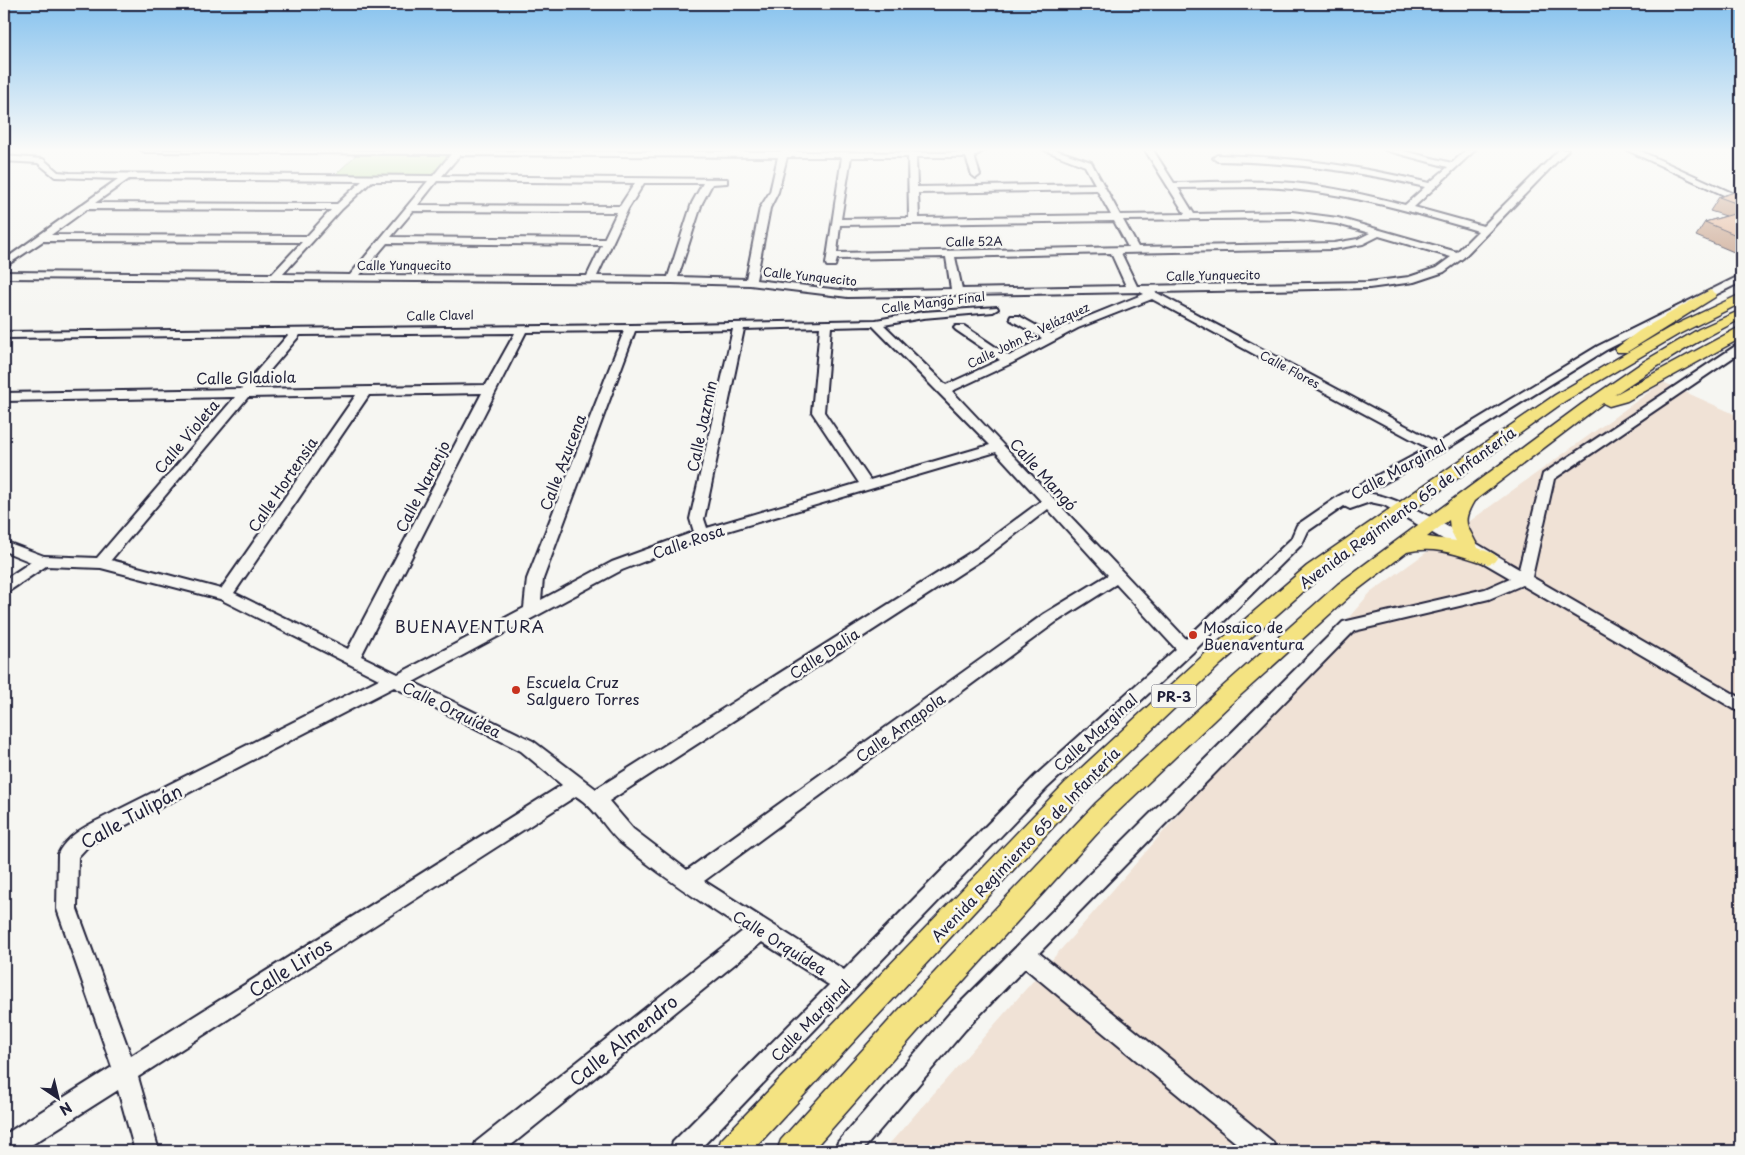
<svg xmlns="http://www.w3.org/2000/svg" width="1745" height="1155" font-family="'Playpen Sans',sans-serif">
	<rect width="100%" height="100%" fill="#f6f6f2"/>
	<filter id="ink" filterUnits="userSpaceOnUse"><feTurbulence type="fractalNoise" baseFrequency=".02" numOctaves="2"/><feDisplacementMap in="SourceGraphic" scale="10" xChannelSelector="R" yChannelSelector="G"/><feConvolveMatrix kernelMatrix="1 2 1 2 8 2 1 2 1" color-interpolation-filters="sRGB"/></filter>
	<g filter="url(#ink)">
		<!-- built -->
		<polygon fill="#f0e2d6" points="1663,382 1741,417 1741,1151 883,1151 1086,921 1370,593"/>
		<!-- green -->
		<polygon fill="#b4db96" stroke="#6b7e68" points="356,155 449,155 432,175 335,175"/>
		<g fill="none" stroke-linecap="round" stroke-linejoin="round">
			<!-- minor casing -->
			<g stroke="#22223b" stroke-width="4">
				<g id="minor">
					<path d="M141,150L779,152L788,150V152L968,153L974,150H986L974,156L980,175L976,178L972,175L966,157H916L917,187L1095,184L1085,166L1044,150H1056L1091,162L1120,215L1185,214L1145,150H1153L1174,183C1214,182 1254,180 1293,183C1331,187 1368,195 1405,205L1425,187C1354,170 1290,162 1217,161L1213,158L1217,155C1293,157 1356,165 1429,183L1448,167L1385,150H1400L1452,163L1466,150H1475L1414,207L1483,226L1559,150H1568L1463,258L1444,272L1414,282L1369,288L1155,292L1438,443L1598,346L1741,275V282L1606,350L1443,451L1364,494C1397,490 1487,551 1519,569L1543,474L1737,345L1741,344V352L1554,479L1532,577L1741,698V713L1522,585L1489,599L1354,631L1039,953L1273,1142L1276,1151H1246L1025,968L965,1030L862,1151H835L838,1142L949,1014L1343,622L1485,589L1510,578L1384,505L1370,502L1350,509L1344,506L1308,531L1302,544L1192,653L1047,788L698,1151H670L673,1142L829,985L762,942L504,1151H473L476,1142L744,930C702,903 660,875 621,843C604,828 597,809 576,796L138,1077L159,1151H135L118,1090L22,1151H4V1135L112,1067L57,909L58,854C69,831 96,822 116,811L379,679L220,599L101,568L46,566L9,591L4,592V580L31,562L4,551V541L44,556L97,558L235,397L4,401V393L241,389L288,335L4,338V332L631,325L876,320L923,312L997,307L998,309L993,312L923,318L884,325L946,385L1000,360L956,330L954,328L956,326H964L1009,356L1042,338L1011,320L1010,318L1011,316H1019L1051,334L1070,324L1144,294L1140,292L848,297L750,285L672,283L4,278V272L272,274L302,242L43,241L4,267V260L118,179L55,177L38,163L4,161V156L43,159L58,172L70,173L433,176L451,154L145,152ZM460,155L778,157L770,192L760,208L746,279L678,277L702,203L712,184L727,183V179L442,176ZM787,157H842L826,264L827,266H835L837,259L946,257L951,289L848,291L756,280L770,208L778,192ZM851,157H908L909,218L841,219ZM129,179L362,181L337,204L95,203ZM372,181H428L350,275L283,274L342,209ZM437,181L635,183L620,206L418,205ZM644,183H703L692,203L668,277L597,276L628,209ZM1262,187C1337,190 1407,210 1478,231L1457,252L1338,218L1292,212L1194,214L1178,188ZM1097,190L1111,215L919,218L918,193ZM87,209L331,210L307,236L51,235ZM413,211L617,212L604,239L391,237ZM1292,218L1337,224L1370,233L1358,239L1334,243L1138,247L1123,220ZM1114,221L1128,247L837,253L840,225ZM1379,236L1451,257L1436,268L1409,277L1369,282L1137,286L1121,253L1334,249L1363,244ZM387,243L602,245L587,276L360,275ZM1111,253L1126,286L962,289L955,257ZM1152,299L1428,448L1339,496L1297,525L1291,539L1186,639L952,391L1012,363L1078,328ZM873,326L990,445L870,480L824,412L831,327ZM820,327L812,412L859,483L707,528L704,519L744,329ZM733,329L690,519L694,532L612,562L541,600L543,579L635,331ZM624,331L527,579L524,608L398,674L361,656L526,332ZM515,333L486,385L254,389L300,335ZM482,393L348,649L234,593L369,395ZM356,395L221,589L111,560L248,397ZM996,452L1041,501L976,549L596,789L533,741L413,682L622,570L707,537ZM1048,509L1108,575L1044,614L687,870L633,829L609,801L986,557ZM1116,584L1176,649L1035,776L844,970L704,881L1056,622ZM394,687L521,751L562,785L131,1056L77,909L78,857L89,845L130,823Z"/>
					<polygon points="1627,150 1638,150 1741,197 1741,203"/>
				</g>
			</g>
			<!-- major casing -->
			<g stroke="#22223b" stroke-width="3">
				<g id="major">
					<polygon points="1710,290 1717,294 1715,297 1627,352 1617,352 1615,349 1639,331"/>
					<polygon points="1741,294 1741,303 1679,334 1565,401 1321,576 1221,664 1081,797 752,1151 717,1151 721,1140 1065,783 1207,652 1307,566 1555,395 1669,328"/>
					<path d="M1741,310V319C1696,341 1655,367 1614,395L1736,329L1741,328V338L1627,401L1609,406L1603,403L1474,501C1459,526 1470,526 1478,548L1494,554L1497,558L1494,562L1488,564C1460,556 1436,545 1407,552L1352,594L1233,702L1112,817L916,1033L812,1151H777L781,1140L896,1013L1096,803L1219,690L1338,584L1582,404L1643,362L1699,329ZM1449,520L1450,529L1456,541L1427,537Z"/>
				</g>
			</g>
			<!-- minor -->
			<use href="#minor" fill="#f6f6f2" fill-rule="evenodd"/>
			<!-- major -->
			<use href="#major" fill="#f4e382" fill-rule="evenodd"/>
		</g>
		<!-- wall -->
		<polygon fill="#c39980" stroke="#22223b" points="1741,191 1741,255 1696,236 1705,222 1726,216 1710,211 1719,197"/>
		<!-- building -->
		<g fill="#e3b295" stroke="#22223b">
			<polygon points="1741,190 1741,205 1719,197"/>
			<polygon points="1741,212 1741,237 1705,222"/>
		</g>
	</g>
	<!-- sky -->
	<linearGradient id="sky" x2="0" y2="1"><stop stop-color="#86c2ee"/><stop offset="0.48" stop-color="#fbfbf9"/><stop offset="1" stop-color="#fbfbf9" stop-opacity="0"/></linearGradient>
	<rect width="1745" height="312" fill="url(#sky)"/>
	<!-- markers -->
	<g fill="#c8321e" stroke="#f6f6f2" stroke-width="2">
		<circle cx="1193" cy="635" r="5"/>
		<circle cx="516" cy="690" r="5"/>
	</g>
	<g text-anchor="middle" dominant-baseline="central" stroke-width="5" stroke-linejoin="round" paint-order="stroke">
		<!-- far-street labels -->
		<g font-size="12" fill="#22223b" stroke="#f6f6f2">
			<text transform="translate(974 241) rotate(-1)">Calle 52A</text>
			<text x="404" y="265">Calle Yunquecito</text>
			<text transform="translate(1213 275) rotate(-1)">Calle Yunquecito</text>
			<text transform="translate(810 276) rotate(6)">Calle Yunquecito</text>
			<text transform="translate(933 302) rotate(-7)">Calle Mangó Final</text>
			<text transform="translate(440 315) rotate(-1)">Calle Clavel</text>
			<text transform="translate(1028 335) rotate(-26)">Calle John R. Velázquez</text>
			<text transform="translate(1290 369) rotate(28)">Calle Flores</text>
		</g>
		<!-- shield labels -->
		<rect fill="#f6f6f2" stroke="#626272" stroke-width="1" x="1151.5" y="684.5" width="45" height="23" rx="4"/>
		<g font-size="14" font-weight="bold" fill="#22223b">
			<text x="1174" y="696">PR-3</text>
		</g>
		<!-- street labels -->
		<g font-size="15" fill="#22223b" stroke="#f6f6f2">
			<text transform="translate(246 377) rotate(-1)">Calle Gladiola</text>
			<text transform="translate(701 426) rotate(-78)">Calle Jazmín</text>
			<text transform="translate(186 436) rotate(-50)">Calle Violeta</text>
			<text transform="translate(562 462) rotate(-69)">Calle Azucena</text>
			<text transform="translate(1398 469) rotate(-29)">Calle Marginal</text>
			<text transform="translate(1044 474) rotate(48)">Calle Mangó</text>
			<text transform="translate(282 484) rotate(-56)">Calle Hortensia</text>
			<text transform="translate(422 486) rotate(-63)">Calle Naranjo</text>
			<text transform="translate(1407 507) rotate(-36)">Avenida Regimiento 65 de Infantería</text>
			<text transform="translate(688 541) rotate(-19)">Calle Rosa</text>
			<text transform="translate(824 653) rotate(-33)">Calle Dalia</text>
			<text transform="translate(452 709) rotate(26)">Calle Orquídea</text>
			<text transform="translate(900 727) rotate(-36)">Calle Amapola</text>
			<text transform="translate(1095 732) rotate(-42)">Calle Marginal</text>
			<text transform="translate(1025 844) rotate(-46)">Avenida Regimiento 65 de Infantería</text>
			<text transform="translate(780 942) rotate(32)">Calle Orquídea</text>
			<text transform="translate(810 1020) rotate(-46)">Calle Marginal</text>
		</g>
		<!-- poi labels -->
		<g font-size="15" fill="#22223b" stroke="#f6f6f2" text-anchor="start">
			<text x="1203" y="626">Mosaico de<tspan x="1203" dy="17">Buenaventura</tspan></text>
			<text x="526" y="681">Escuela Cruz<tspan x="526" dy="17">Salguero Torres</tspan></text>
		</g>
		<!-- neighbourhood labels -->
		<g font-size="16" letter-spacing="1" fill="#22223b" stroke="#f6f6f2">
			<text x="470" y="626">BUENAVENTURA</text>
		</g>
		<!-- near-street labels -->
		<g font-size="18" fill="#22223b" stroke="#f6f6f2">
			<text transform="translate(131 816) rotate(-29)">Calle Tulipán</text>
			<text transform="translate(290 967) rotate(-32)">Calle Lirios</text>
			<text transform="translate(623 1040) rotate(-39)">Calle Almendro</text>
		</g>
	</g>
	<!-- margin -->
	<rect width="1745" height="1155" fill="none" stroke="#f6f6f2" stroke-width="20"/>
	<rect x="10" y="10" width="1725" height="1135" fill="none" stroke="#22223b" stroke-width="2" filter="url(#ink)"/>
	<!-- north arrow -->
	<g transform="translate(58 1098) rotate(145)" stroke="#f6f6f2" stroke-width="4" paint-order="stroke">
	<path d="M0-4L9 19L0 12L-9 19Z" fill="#22223b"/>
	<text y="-8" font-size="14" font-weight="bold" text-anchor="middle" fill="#22223b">N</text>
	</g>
</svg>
